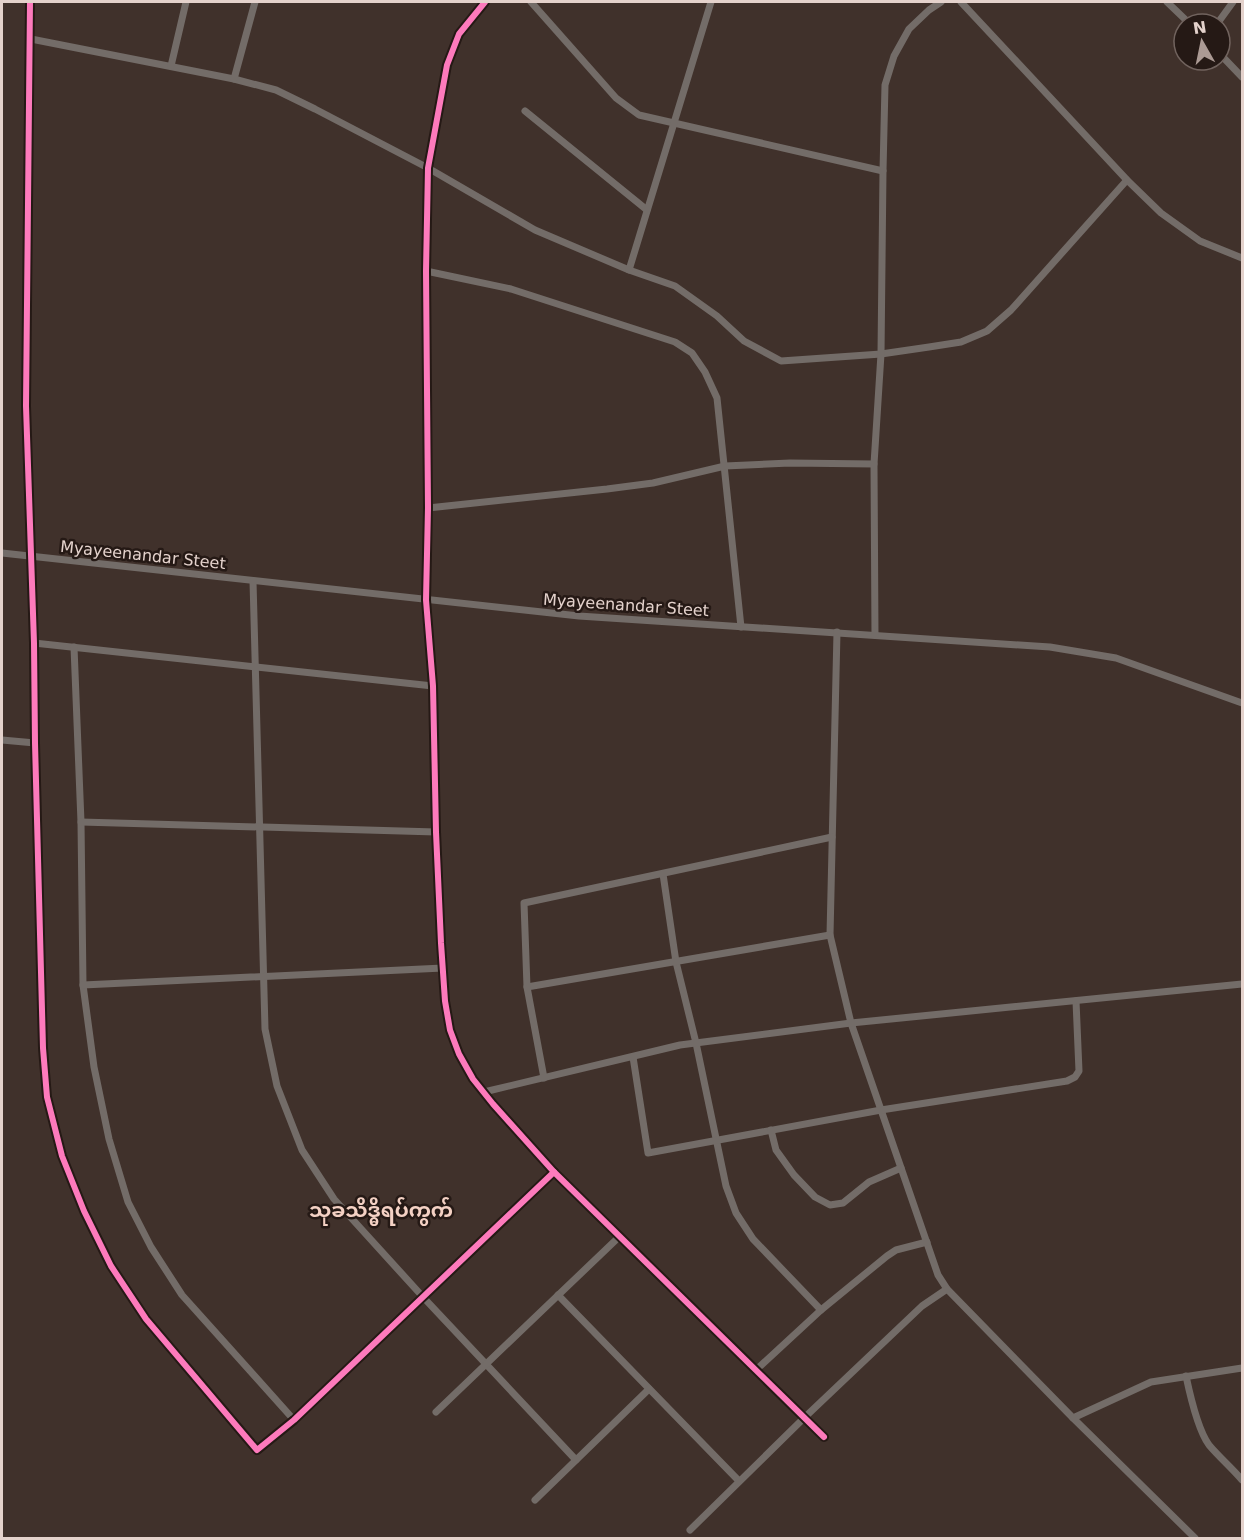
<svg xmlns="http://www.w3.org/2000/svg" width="1244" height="1540" font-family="'DejaVu Sans','Noto Sans Myanmar',sans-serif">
	<rect width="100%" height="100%" fill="#40312b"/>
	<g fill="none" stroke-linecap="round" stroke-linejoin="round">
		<!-- street -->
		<g stroke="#736c68" stroke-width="7">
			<polyline points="30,2 26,406 34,643 35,743 43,1048 47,1097 62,1156 84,1211 111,1266 146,1319 257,1450 294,1420 554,1172"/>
			<polyline points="485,2 459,34 447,65 428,168 426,271 428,508 426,600 433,686 436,832 441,943 445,1001 450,1030 459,1054 473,1079 493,1104 554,1172 824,1437"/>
			<polyline points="531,2 616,98 639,115 883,171"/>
			<polyline points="961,2 1127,180 1161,213 1200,241 1242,258"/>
			<polyline points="1167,2 1190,24"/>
			<polyline points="1217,24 1233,2"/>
			<polyline points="31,39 234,79 276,90 315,109 428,168 535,230 629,270 675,286 717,316 744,341 781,361 881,354 929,347 961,342 987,331 1011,310 1127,180"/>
			<polyline points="1220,54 1242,77"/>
			<polyline points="171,66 186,2"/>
			<polyline points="234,79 255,2"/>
			<polyline points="525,111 647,210"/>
			<polyline points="629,270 711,2"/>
			<polyline points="426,271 511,289 675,342 692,353 705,372 717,398 741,627"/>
			<polyline points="428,508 607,489 653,483 725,466 790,463 874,464"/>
			<polyline points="2,553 579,616 1050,647 1116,658 1242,703"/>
			<polyline points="253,581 265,1029 277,1086 302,1150 334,1199 423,1297 576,1460"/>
			<polyline points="837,632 830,935 851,1023 938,1275 947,1289 1073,1418 1151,1382 1242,1368"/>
			<polyline points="875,635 874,464 881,354 883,171 885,85 894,56 909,29 929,10 941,2"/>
			<polyline points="34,643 433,686"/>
			<polyline points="74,647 81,822 83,985 94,1067 109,1139 128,1202 151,1247 182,1295 294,1420"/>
			<polyline points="2,740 35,743"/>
			<polyline points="81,822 436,832"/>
			<polyline points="663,874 676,962 696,1043 726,1186 736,1213 753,1239 821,1310"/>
			<polyline points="83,985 443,968"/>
			<polyline points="527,987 830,935"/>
			<polyline points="633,1057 648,1153 881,1110 1067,1081 1075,1077 1079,1071 1076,1001"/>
			<polyline points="544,1078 527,987 524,903 832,837"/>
			<polyline points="484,1092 680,1045 851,1023 1242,984"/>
			<polyline points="771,1130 776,1150 794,1175 815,1197 830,1205 843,1203 869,1182 901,1168"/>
			<polyline points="558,1295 739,1481"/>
			<polyline points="757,1369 821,1310 887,1256 896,1250 927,1242"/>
			<path d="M1186,1376C1190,1395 1198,1430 1209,1445C1219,1457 1232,1468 1242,1480"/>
			<polyline points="436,1412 620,1236"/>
			<polyline points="1073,1418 1195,1538"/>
			<polyline points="535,1500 649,1389"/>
			<polyline points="690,1530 804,1418 922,1306 947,1289"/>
		</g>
		<!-- cycleway casing -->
		<g stroke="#251915" stroke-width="10">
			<g id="cycleway">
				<polyline points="30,2 26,406 34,643 35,743 43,1048 47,1097 62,1156 84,1211 111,1266 146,1319 257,1450 294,1420 554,1172"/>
				<polyline points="485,2 459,34 447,65 428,168 426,271 428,508 426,600 433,686 436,832 441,943 445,1001 450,1030 459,1054 473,1079 493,1104 554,1172 824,1437"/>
			</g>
		</g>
		<!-- cycleway -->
		<use href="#cycleway" stroke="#fd7abc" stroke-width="6"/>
	</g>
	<g text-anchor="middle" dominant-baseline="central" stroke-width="5" stroke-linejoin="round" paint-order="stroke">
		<!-- street labels -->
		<g font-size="16" fill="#e4d2cc" stroke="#251915">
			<text transform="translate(143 555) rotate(6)">Myayeenandar Steet</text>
			<text transform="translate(626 605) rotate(4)">Myayeenandar Steet</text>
		</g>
		<!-- quarter labels -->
		<g font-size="20" font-weight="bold" fill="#f4d1c4" stroke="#251915">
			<text x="381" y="1210">သုခသိဒ္ဓိရပ်ကွက်</text>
		</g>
	</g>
	<!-- border -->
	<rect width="1244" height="1540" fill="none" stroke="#e4d2cc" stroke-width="6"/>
	<!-- north arrow -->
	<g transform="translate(1202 42) rotate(351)"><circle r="28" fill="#251915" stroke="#71635e" stroke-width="1.5"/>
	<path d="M0-4.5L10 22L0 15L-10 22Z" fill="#ab9a94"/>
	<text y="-9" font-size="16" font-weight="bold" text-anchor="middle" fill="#e4d2cc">N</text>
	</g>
</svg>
